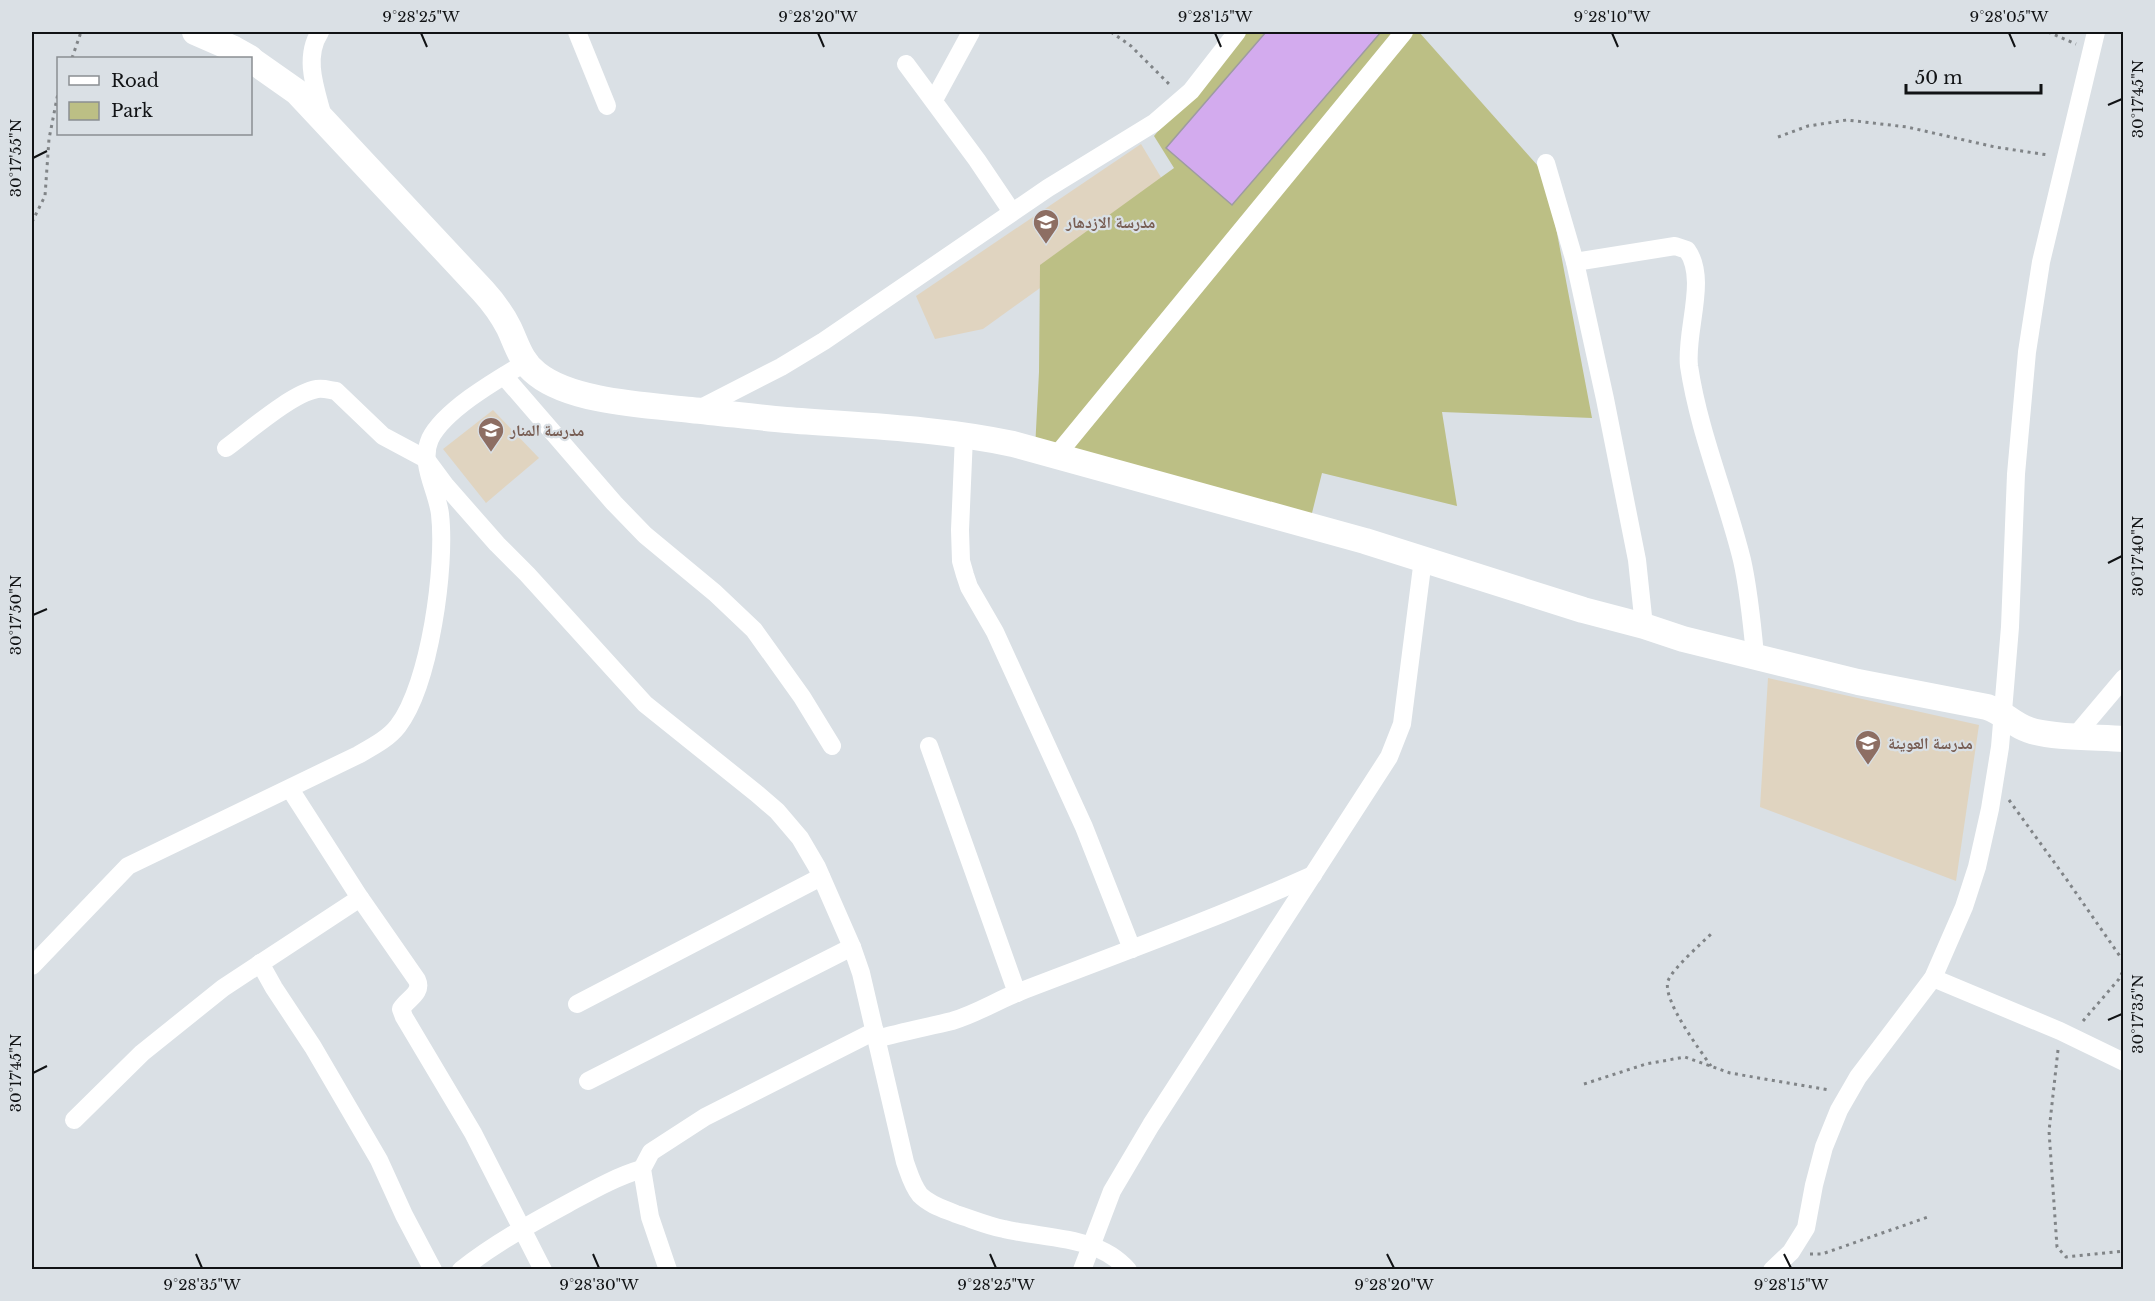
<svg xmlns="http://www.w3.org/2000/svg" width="2155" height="1301" font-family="'Libre Baskerville','Noto Naskh Arabic',serif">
	<rect width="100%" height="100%" fill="#dae0e5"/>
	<!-- education -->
	<g fill="#e0d4c0">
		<polygon points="1141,144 1171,194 983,329 935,339 916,296"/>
		<polygon points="493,410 539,458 486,503 443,449"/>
		<polygon points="1768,678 1979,725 1956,881 1760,807"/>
	</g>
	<!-- green -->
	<polygon fill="#bcbf85" points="1242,32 1419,32 1546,175 1592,418 1442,412 1457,506 1322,473 1310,521 1035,449 1039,372 1040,265 1174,168 1154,136"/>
	<!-- building -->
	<polygon fill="#d3abee" stroke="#9e9ba1" stroke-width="1.5" points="1266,32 1381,32 1232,205 1166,148"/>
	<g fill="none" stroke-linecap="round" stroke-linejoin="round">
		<!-- path -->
		<g stroke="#808487" stroke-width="3" stroke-dasharray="3 4.5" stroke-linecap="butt">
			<polyline points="1111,32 1131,46 1171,86"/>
			<polyline points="2048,32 2076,44"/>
			<polyline points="72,58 81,32"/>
			<polyline points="1778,137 1808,126 1847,120 1907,127 1995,147 2048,155"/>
			<polyline points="32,222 45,196 49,139 58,93"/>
			<polyline points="2009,800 2067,880 2124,962"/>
			<polyline points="2083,1021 2119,979 2124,969"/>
			<polyline points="2058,1050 2049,1131 2057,1247 2066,1257 2124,1251"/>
			<path d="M1711,1066C1700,1050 1662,1000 1668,981C1672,969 1702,943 1712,933"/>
			<polyline points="1584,1084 1646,1064 1685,1057 1730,1073 1829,1090"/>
			<polyline points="1810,1254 1822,1254 1928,1217"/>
		</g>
		<!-- street -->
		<g stroke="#fff" stroke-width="18">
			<path d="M320,32C303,58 316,90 323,117"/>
			<polyline points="577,32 607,106"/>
			<polyline points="906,64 977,160 1012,212"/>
			<polyline points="934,100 971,32"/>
			<polyline points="1546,163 1575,262 1605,399 1637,560 1644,626"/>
			<path d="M1575,262L1675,246L1687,250C1708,279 1685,331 1689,366C1699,433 1726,495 1742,560C1749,591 1752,623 1755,655"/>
			<polyline points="504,376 614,503 645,535 715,593 754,630 802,697 832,746"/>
			<polyline points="697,410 781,367 824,341 1048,188 1154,123 1191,91 1237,32"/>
			<polyline points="964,436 960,530 961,561 965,575 969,587 995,632 1084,827 1132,949"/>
			<path d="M226,448C248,432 292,393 317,389C324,388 329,390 336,391L383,436L426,459L446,486L497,544L527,574L645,704L756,793L777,811L800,838L817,867L852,947L861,973L905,1162C909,1173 912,1185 920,1195C930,1205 944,1209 956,1214C972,1219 988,1226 1004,1229C1045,1239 1098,1235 1128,1270"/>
			<polyline points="1056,456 1404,32"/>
			<polyline points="2075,736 2124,678"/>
			<polyline points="929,746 1017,993"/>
			<path d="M290,789L360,898L417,980C423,993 407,999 401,1009L404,1017L473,1133L543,1270"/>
			<polyline points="260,963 274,988 313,1047 379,1160 404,1215 433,1270"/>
			<path d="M32,966L128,866L358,755C372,747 388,739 398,726C430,684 446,566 440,514C437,489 419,464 430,439C444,410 498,379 525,363"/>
			<polyline points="1933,978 2060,1031 2124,1062"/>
			<polyline points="577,1004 821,877"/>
			<path d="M876,1039C902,1032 927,1027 952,1021C976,1014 996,1001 1019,992C1118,954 1217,918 1313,875"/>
			<polyline points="588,1081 852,947"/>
			<polyline points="74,1120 142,1053 223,988 360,898"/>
			<path d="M461,1270C494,1244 530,1224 567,1204C591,1191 615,1177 642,1169"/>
			<polyline points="668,1270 650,1217 642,1169 651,1152 705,1117 875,1031"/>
			<polyline points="1082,1270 1112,1191 1151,1125 1389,757 1402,724 1423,559"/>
			<polyline points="1772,1270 1791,1252 1806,1228 1814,1185 1824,1147 1839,1110 1858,1077 1933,978 1964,907 1977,867 1990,809 2000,747 2010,627 2016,474 2027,352 2041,262 2096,32"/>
		</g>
		<!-- secondary -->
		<g stroke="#fff" stroke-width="26">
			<polyline points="195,32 234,49 250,58"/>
			<path d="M250,59L297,92L483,291C493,302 502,314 509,328C517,345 521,362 537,374C572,402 646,405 691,410C722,413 754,417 786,420C862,426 938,428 1013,444L1365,541L1583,610L1644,626L1683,639L1858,682L1987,707C2003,712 2013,725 2029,730C2051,738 2098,737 2124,739"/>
		</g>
	</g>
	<!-- ticks -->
	<path fill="none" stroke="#111315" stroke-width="2" d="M421,33L427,47M818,33L824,47M1215,33L1221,47M1612,33L1618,47M2009,33L2015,47M2108,105L2122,99M33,158L47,151M2108,563L2122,556M33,615L47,609M2108,1020L2122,1014M33,1073L47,1066M196,1254L202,1268M593,1254L599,1268M990,1254L996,1268M1387,1254L1394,1268M1784,1254L1791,1268"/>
	<!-- icons -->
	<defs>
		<g id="school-pin" transform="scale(1.35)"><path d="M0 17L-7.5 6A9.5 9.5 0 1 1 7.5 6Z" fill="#8d6e63" stroke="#dae0e5"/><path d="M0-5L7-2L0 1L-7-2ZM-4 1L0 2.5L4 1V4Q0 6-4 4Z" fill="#fff"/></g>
	</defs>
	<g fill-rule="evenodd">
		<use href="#school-pin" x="1046" y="222"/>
		<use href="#school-pin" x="491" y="430"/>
		<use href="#school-pin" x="1868" y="743"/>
	</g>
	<g text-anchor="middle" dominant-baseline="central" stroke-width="4.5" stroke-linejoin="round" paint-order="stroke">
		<!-- education labels -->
		<g font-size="16" font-weight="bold" fill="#785e54" stroke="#dae0e5" text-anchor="start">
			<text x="1066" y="222">مدرسة الازدهار</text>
			<text x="510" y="430">مدرسة المنار</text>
			<text x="1888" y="743">مدرسة العوينة</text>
		</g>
	</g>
	<!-- border -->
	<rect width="2155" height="1301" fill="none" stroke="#dae0e5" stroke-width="66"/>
	<!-- legend -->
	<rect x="57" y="57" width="195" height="78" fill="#dae0e5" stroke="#8a8e92" stroke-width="1.5"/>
	<rect x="69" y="76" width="30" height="9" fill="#ffffff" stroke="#8a8e92" stroke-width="1.5"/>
	<text x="111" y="87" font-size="18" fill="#111315">Road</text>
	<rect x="69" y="102" width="30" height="18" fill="#bcbf85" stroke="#8a8e92" stroke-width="1.5"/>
	<text x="111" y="117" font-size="18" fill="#111315">Park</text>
	<!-- scale -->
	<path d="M1906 84v9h135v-9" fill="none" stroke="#111315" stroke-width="3"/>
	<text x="1915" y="84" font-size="18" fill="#111315" stroke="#dae0e5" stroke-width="4.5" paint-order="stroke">50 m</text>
	<rect x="33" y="33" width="2089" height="1235" fill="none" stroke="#111315" stroke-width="2"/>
	<g font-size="15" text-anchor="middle" fill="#111315">
		<text x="421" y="22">9°28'25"W</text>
		<text x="818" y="22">9°28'20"W</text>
		<text x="1215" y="22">9°28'15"W</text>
		<text x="1612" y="22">9°28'10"W</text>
		<text x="2009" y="22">9°28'05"W</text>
		<text transform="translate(2138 99) rotate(-90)" y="5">30°17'45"N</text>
		<text transform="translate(16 158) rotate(-90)" y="5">30°17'55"N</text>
		<text transform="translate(2138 556) rotate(-90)" y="5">30°17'40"N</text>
		<text transform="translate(16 615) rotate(-90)" y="5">30°17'50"N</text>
		<text transform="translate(2138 1014) rotate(-90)" y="5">30°17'35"N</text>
		<text transform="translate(16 1073) rotate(-90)" y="5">30°17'45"N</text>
		<text x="202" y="1290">9°28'35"W</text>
		<text x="599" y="1290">9°28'30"W</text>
		<text x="996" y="1290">9°28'25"W</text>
		<text x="1394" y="1290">9°28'20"W</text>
		<text x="1791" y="1290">9°28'15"W</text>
	</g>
</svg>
